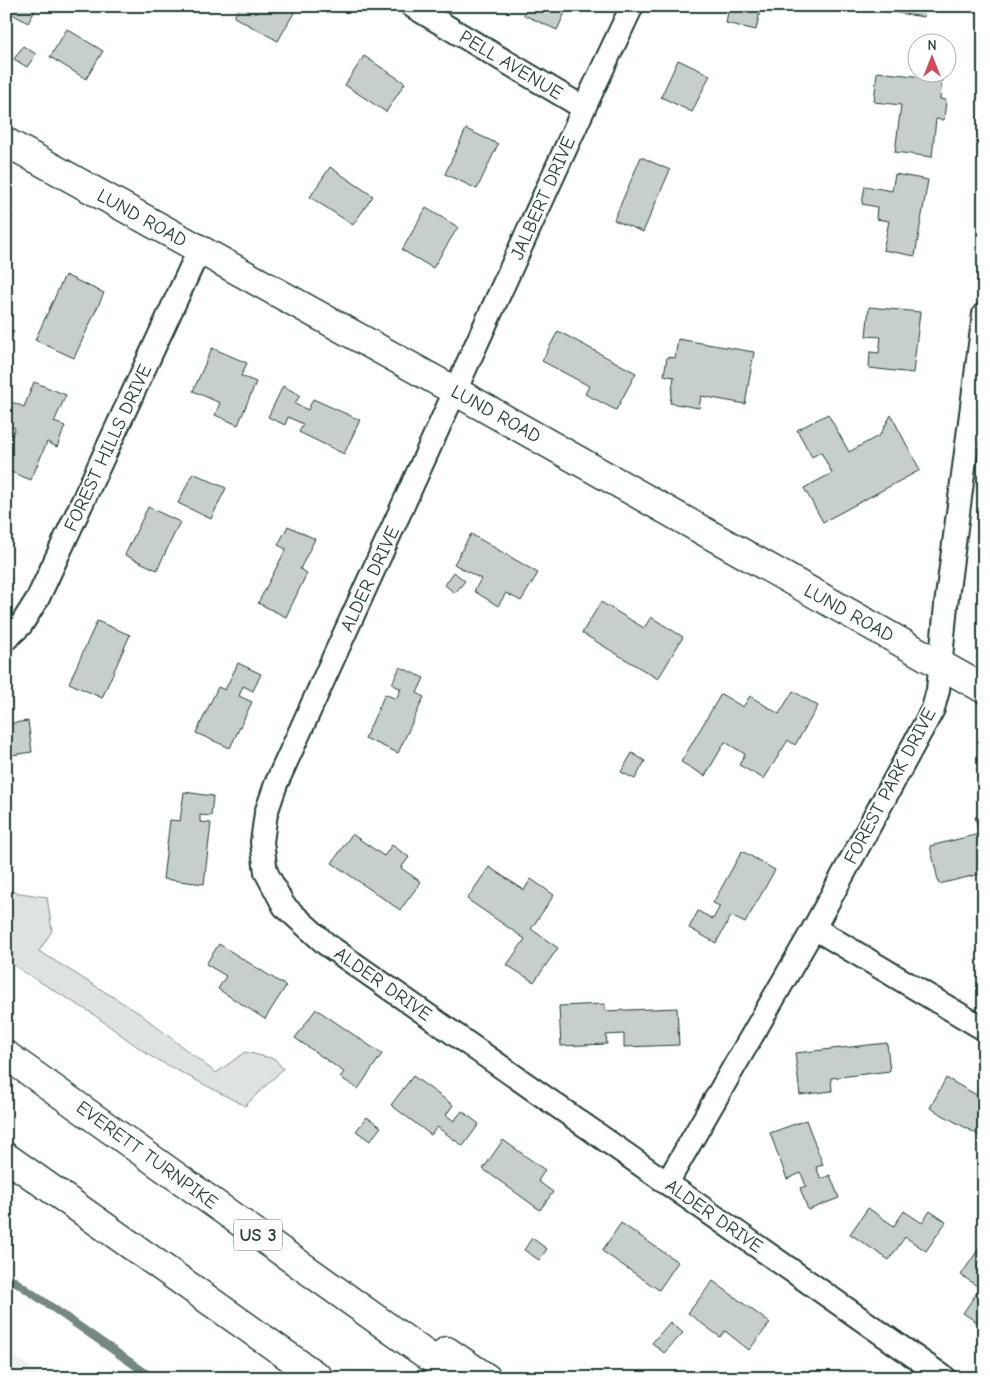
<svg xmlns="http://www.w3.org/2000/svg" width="990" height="1384" font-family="'Comic Neue',sans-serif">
	<rect width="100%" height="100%" fill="#fff"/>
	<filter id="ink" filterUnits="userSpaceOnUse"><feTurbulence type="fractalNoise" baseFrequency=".02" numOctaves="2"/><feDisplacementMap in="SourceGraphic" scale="10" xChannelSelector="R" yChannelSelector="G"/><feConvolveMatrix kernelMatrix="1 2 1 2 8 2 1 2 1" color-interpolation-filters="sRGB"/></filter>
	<g filter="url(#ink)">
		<!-- built -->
		<polygon fill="#eef1f0" points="6,1350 46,1378 6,1378"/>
		<!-- green -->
		<polygon fill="#dee3e2" stroke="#7e908b" points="6,891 47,897 52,931 39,951 139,1013 216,1073 245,1052 275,1059 283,1069 245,1106 150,1056 90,1012 22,971 6,959"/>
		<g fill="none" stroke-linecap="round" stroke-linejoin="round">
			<!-- stream -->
			<polyline stroke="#758883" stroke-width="8" points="6,1275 153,1378"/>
		</g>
		<!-- building -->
		<g fill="#c7cfcc" stroke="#1f3d34">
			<polygon points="6,6 38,6 28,23 7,11 6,12"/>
			<polygon points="240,6 287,6 295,11 278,41 234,17"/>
			<polygon points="528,6 568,6 557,30 524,15"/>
			<polygon points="729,6 772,6 771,13 760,11 756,30 726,23"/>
			<polygon points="892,6 926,6 924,17 891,12"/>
			<polygon points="67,29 103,51 86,79 50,57"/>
			<polygon points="23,46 36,54 27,67 14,59"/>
			<polygon points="364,56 405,83 386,112 345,85"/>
			<polygon points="678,60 710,75 692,112 661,97"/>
			<polygon points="877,72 942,79 940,99 946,100 944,120 936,119 932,157 895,152 901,105 874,102"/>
			<polygon points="466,129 498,144 477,189 445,174"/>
			<polygon points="641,157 670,170 643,232 614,220"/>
			<polygon points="330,167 373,196 353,225 310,197"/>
			<polygon points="895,174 928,180 915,256 883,250 889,221 876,219 877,207 862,204 865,186 892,191"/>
			<polygon points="426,208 458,227 433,268 402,250"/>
			<polygon points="6,213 13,216 6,229"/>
			<polygon points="65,275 104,293 74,358 35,340"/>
			<polygon points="869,307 920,312 913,373 869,368 870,352 879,353 881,337 866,336"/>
			<polygon points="6,328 14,331 6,347"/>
			<polygon points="558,331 636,373 616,410 585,394 589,386 542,361"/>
			<polygon points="678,339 754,352 745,404 701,396 699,408 670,403 674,377 664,375 667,357 675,358"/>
			<polygon points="212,348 247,363 241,376 256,382 238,425 215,415 220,403 193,391"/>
			<polygon points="34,382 66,395 54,422 65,426 57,447 47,442 31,480 6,470 6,448 15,428 6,425 6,402 7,400 24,407"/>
			<polygon points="283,386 300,395 295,404 308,410 313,399 360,420 344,454 299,432 303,424 288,417 285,425 268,417"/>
			<polygon points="828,414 849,452 880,435 891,415 920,470 823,522 804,488 832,473 821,452 812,457 797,430"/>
			<polygon points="193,473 226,488 211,519 178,503"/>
			<polygon points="148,507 180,522 157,570 125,555"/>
			<polygon points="288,526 315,539 300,569 307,573 286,617 258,603 286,549 278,545"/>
			<polygon points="471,534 538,573 521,601 506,593 498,606 474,591 481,579 454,564"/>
			<polygon points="454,572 465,581 455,593 445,585"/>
			<polygon points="601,602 644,628 651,617 683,637 658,679 582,633"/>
			<polygon points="97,621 130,635 102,698 69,683"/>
			<polygon points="238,663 261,674 253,691 243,686 239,696 252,702 230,748 196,733 218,687 225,690"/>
			<polygon points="400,667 424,678 417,693 424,697 398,753 365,738 385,694 396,699 401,689 392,684"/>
			<polygon points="793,691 818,706 795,745 788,740 764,779 739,765 745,754 725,742 705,776 681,762 721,694 743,707 750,696 779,714"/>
			<polygon points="28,721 32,752 6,756 6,724"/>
			<polygon points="632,753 645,761 635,779 621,772"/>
			<polygon points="184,792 213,796 211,816 200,815 200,822 211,823 204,884 163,879 170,820 180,821"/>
			<polygon points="984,815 984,873 939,884 930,846 979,834 975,817"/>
			<polygon points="352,834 384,856 392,845 409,857 401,868 421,882 400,910 332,863"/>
			<polygon points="742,851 775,870 745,923 731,916 716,943 689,928 698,911 713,919 720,906 713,903"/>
			<polygon points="489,867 524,890 531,879 554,895 531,929 558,948 534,982 507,965 525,939 467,899"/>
			<polygon points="219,944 286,986 265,1019 218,989 226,976 206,964"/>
			<polygon points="605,1004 605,1011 677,1008 679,1045 624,1047 624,1034 606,1035 607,1044 561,1046 559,1006"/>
			<polygon points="316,1009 382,1054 358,1089 340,1077 344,1072 295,1038"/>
			<polygon points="887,1043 890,1071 831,1078 832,1091 800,1095 795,1053"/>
			<polygon points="413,1076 453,1105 446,1115 454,1121 462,1111 479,1124 463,1146 437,1127 431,1135 391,1105"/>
			<polygon points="946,1078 984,1099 984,1138 930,1108"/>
			<polygon points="367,1117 381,1127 370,1141 356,1131"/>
			<polygon points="806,1120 823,1165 816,1167 821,1179 830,1175 839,1198 808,1210 800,1188 806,1186 801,1173 787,1179 770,1133"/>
			<polygon points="503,1140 545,1170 538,1181 553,1192 540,1210 483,1169"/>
			<polygon points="868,1208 894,1226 904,1211 922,1223 930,1211 946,1222 926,1251 905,1237 889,1260 850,1234"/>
			<polygon points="621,1223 678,1262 659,1290 602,1251"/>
			<polygon points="532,1238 547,1249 539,1260 524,1250"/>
			<polygon points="982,1244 984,1246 984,1327 963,1313 980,1288 961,1275"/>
			<polygon points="713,1281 770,1323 749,1350 725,1331 720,1337 688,1313"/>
			<polygon points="670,1322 683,1333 664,1353 652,1343"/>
		</g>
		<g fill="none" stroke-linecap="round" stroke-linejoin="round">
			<!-- street casing -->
			<g stroke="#1f3d34" stroke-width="26">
				<g id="street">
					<polyline points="412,6 584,108"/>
					<polyline points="632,6 584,108 276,784 266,813 262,842 266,872 284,906 326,944 945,1378"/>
					<polyline points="6,639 21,625 38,598 199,250"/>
					<polyline points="814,928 984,1029"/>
					<polyline points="667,1183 814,928 933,709 938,690 946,605 984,314"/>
				</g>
			</g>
			<!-- secondary casing -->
			<g stroke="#1f3d34" stroke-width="31">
				<polyline id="secondary" points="6,142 455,391 984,689"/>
			</g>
			<!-- highway casing -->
			<g stroke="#1f3d34" stroke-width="31">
				<g id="highway">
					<polyline points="6,1055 459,1378"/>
					<polyline points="6,1157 319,1378"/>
					<polyline points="447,1351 487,1378"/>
				</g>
			</g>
			<!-- street -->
			<use href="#street" stroke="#fff" stroke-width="22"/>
			<!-- secondary -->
			<use href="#secondary" stroke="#fff" stroke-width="28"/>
			<!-- highway -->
			<use href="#highway" stroke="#fff" stroke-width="28"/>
		</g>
	</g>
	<g text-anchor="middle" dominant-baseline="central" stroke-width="4" stroke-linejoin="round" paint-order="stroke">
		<!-- shield labels -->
		<rect fill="#fff" stroke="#627771" stroke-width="1" x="234" y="1219.5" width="48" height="31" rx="4"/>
		<g font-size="18" font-weight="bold" fill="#1f3d34">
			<text x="258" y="1235">US 3</text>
		</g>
		<!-- street labels -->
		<g font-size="19" fill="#1f3d34" stroke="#fff">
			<text transform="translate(511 65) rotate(31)">PELL AVENUE</text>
			<text transform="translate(543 198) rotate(-66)">JALBERT DRIVE</text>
			<text transform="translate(142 218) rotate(29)">LUND ROAD</text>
			<text transform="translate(496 414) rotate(29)">LUND ROAD</text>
			<text transform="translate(108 448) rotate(-65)">FOREST HILLS DRIVE</text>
			<text transform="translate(370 579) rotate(-65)">ALDER DRIVE</text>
			<text transform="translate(849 613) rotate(29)">LUND ROAD</text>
			<text transform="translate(890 786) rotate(-62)">FOREST PARK DRIVE</text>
			<text transform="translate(383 984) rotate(35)">ALDER DRIVE</text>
			<text transform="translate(147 1155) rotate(36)">EVERETT TURNPIKE</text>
			<text transform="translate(714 1216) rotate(35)">ALDER DRIVE</text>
		</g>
	</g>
	<!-- margin -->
	<rect width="990" height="1384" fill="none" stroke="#fff" stroke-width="25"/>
	<rect x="12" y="12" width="965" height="1359" fill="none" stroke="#1f3d34" stroke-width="2" filter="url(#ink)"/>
	<!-- north arrow -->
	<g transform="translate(932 58)"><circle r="24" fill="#ffffff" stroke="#a5b1ae"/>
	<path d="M0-4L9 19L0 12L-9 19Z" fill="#d1495b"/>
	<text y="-8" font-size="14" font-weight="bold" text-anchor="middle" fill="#1f3d34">N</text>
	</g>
</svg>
